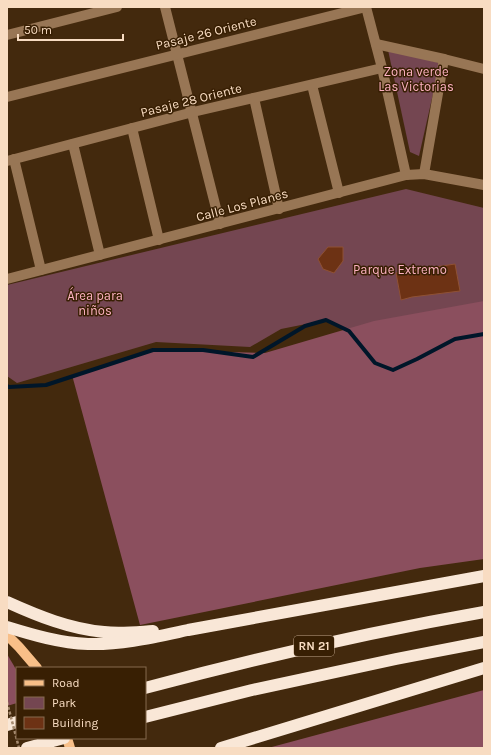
<svg xmlns="http://www.w3.org/2000/svg" width="491" height="755" font-family="Karla,sans-serif">
	<rect width="100%" height="100%" fill="#43290d"/>
	<!-- green -->
	<g fill="#744651">
		<polygon points="388,50 440,63 419,156 410,152"/>
		<polygon points="406,189 484,208 484,321 383,349 326,320 281,329 250,347 156,342 17,383 7,376 7,285"/>
	</g>
	<!-- forest -->
	<g fill="#8b4f5e">
		<polygon points="484,301 484,559 420,568 140,625 72,375 156,350 265,353 374,321"/>
		<polygon points="7,654 17,671 17,703 7,706"/>
		<polygon points="484,690 484,748 268,748"/>
	</g>
	<g fill="none" stroke-linecap="round" stroke-linejoin="round">
		<!-- stream -->
		<polyline stroke="#001629" stroke-width="4" points="7,386 9,387 46,385 153,350 203,350 253,357 305,326 326,320 349,331 375,363 393,370 417,359 455,339 484,334"/>
	</g>
	<!-- building -->
	<g fill="#6d3214" stroke="#8f5134">
		<polygon points="328,247 343,247 343,261 334,273 323,269 318,259"/>
		<polygon points="455,264 460,291 412,297 401,300 396,273"/>
	</g>
	<g fill="none" stroke-linecap="round" stroke-linejoin="round">
		<!-- minor -->
		<g stroke="#987655" stroke-width="10">
			<polyline points="165,7 220,224"/>
			<polyline points="366,7 382,68 406,175"/>
			<polyline points="7,35 117,7"/>
			<polyline points="376,44 444,59 484,69"/>
			<polyline points="312,85 339,193"/>
			<polyline points="7,97 366,7"/>
			<polyline points="254,98 279,209"/>
			<polyline points="132,128 159,240"/>
			<polyline points="73,144 100,255"/>
			<polyline points="14,159 41,270"/>
			<polyline points="7,161 193,112 382,68"/>
			<polyline points="424,174 444,59"/>
			<polyline points="7,279 406,175 424,174 484,185"/>
		</g>
		<!-- major -->
		<g stroke="#f8bf88" stroke-width="10">
			<polyline points="7,635 19,647 37,668"/>
			<polyline points="67,738 70,748"/>
		</g>
		<!-- highway -->
		<g stroke="#f9e7d7" stroke-width="12">
			<path d="M7,602C38,616 70,629 104,632C120,634 137,632 153,631"/>
			<path d="M7,627C33,635 60,643 88,644C122,645 155,637 188,630L484,576"/>
			<path d="M145,688C257,658 370,632 484,612"/>
			<polyline points="145,717 252,690 396,659 484,642"/>
			<polyline points="7,725 17,722"/>
			<polyline points="27,748 64,738"/>
			<polyline points="221,748 484,668"/>
		</g>
		<!-- path-bridge -->
		<polyline stroke="#a68b70" stroke-width="2.5" stroke-dasharray="3 2" stroke-linecap="butt" points="7,702 19,748"/>
	</g>
	<g text-anchor="middle" dominant-baseline="central" stroke-width="3" stroke-linejoin="round" paint-order="stroke">
		<!-- shield labels -->
		<rect fill="#381f03" stroke="#bea389" stroke-width="1" x="294" y="636" width="40" height="20" rx="3"/>
		<g font-size="12" font-weight="bold" fill="#f8dcc2">
			<text x="314" y="646">RN 21</text>
		</g>
		<!-- street labels -->
		<g font-size="13" fill="#f8dcc2" stroke="#381f03">
			<text transform="translate(206 33) rotate(-14)">Pasaje 26 Oriente</text>
			<text transform="translate(191 100) rotate(-14)">Pasaje 28 Oriente</text>
			<text transform="translate(242 205) rotate(-15)">Calle Los Planes</text>
		</g>
		<!-- park labels -->
		<g font-size="13" fill="#fcb1c1" stroke="#381f03">
			<text x="416" y="71">Zona verde<tspan x="416" dy="15">Las Victorias</tspan></text>
			<text x="400" y="269">Parque Extremo</text>
			<text x="95" y="295">Área para<tspan x="95" dy="15">niños</tspan></text>
		</g>
	</g>
	<!-- border -->
	<rect width="491" height="755" fill="none" stroke="#f8dcc2" stroke-width="16"/>
	<!-- legend -->
	<rect x="16" y="667" width="130" height="72" fill="#381f03" stroke="#856b4f"/>
	<rect x="24" y="680" width="20" height="6" fill="#f8bf88" stroke="#856b4f"/>
	<text x="52" y="687" font-size="12" fill="#f8dcc2">Road</text>
	<rect x="24" y="697" width="20" height="12" fill="#744651" stroke="#856b4f"/>
	<text x="52" y="707" font-size="12" fill="#f8dcc2">Park</text>
	<rect x="24" y="717" width="20" height="12" fill="#6d3214" stroke="#856b4f"/>
	<text x="52" y="727" font-size="12" fill="#f8dcc2">Building</text>
	<!-- scale -->
	<path d="M18 34v6h105v-6" fill="none" stroke="#f8dcc2" stroke-width="2"/>
	<text x="24" y="34" font-size="12" fill="#f8dcc2" stroke="#381f03" stroke-width="3" paint-order="stroke">50 m</text>
</svg>
